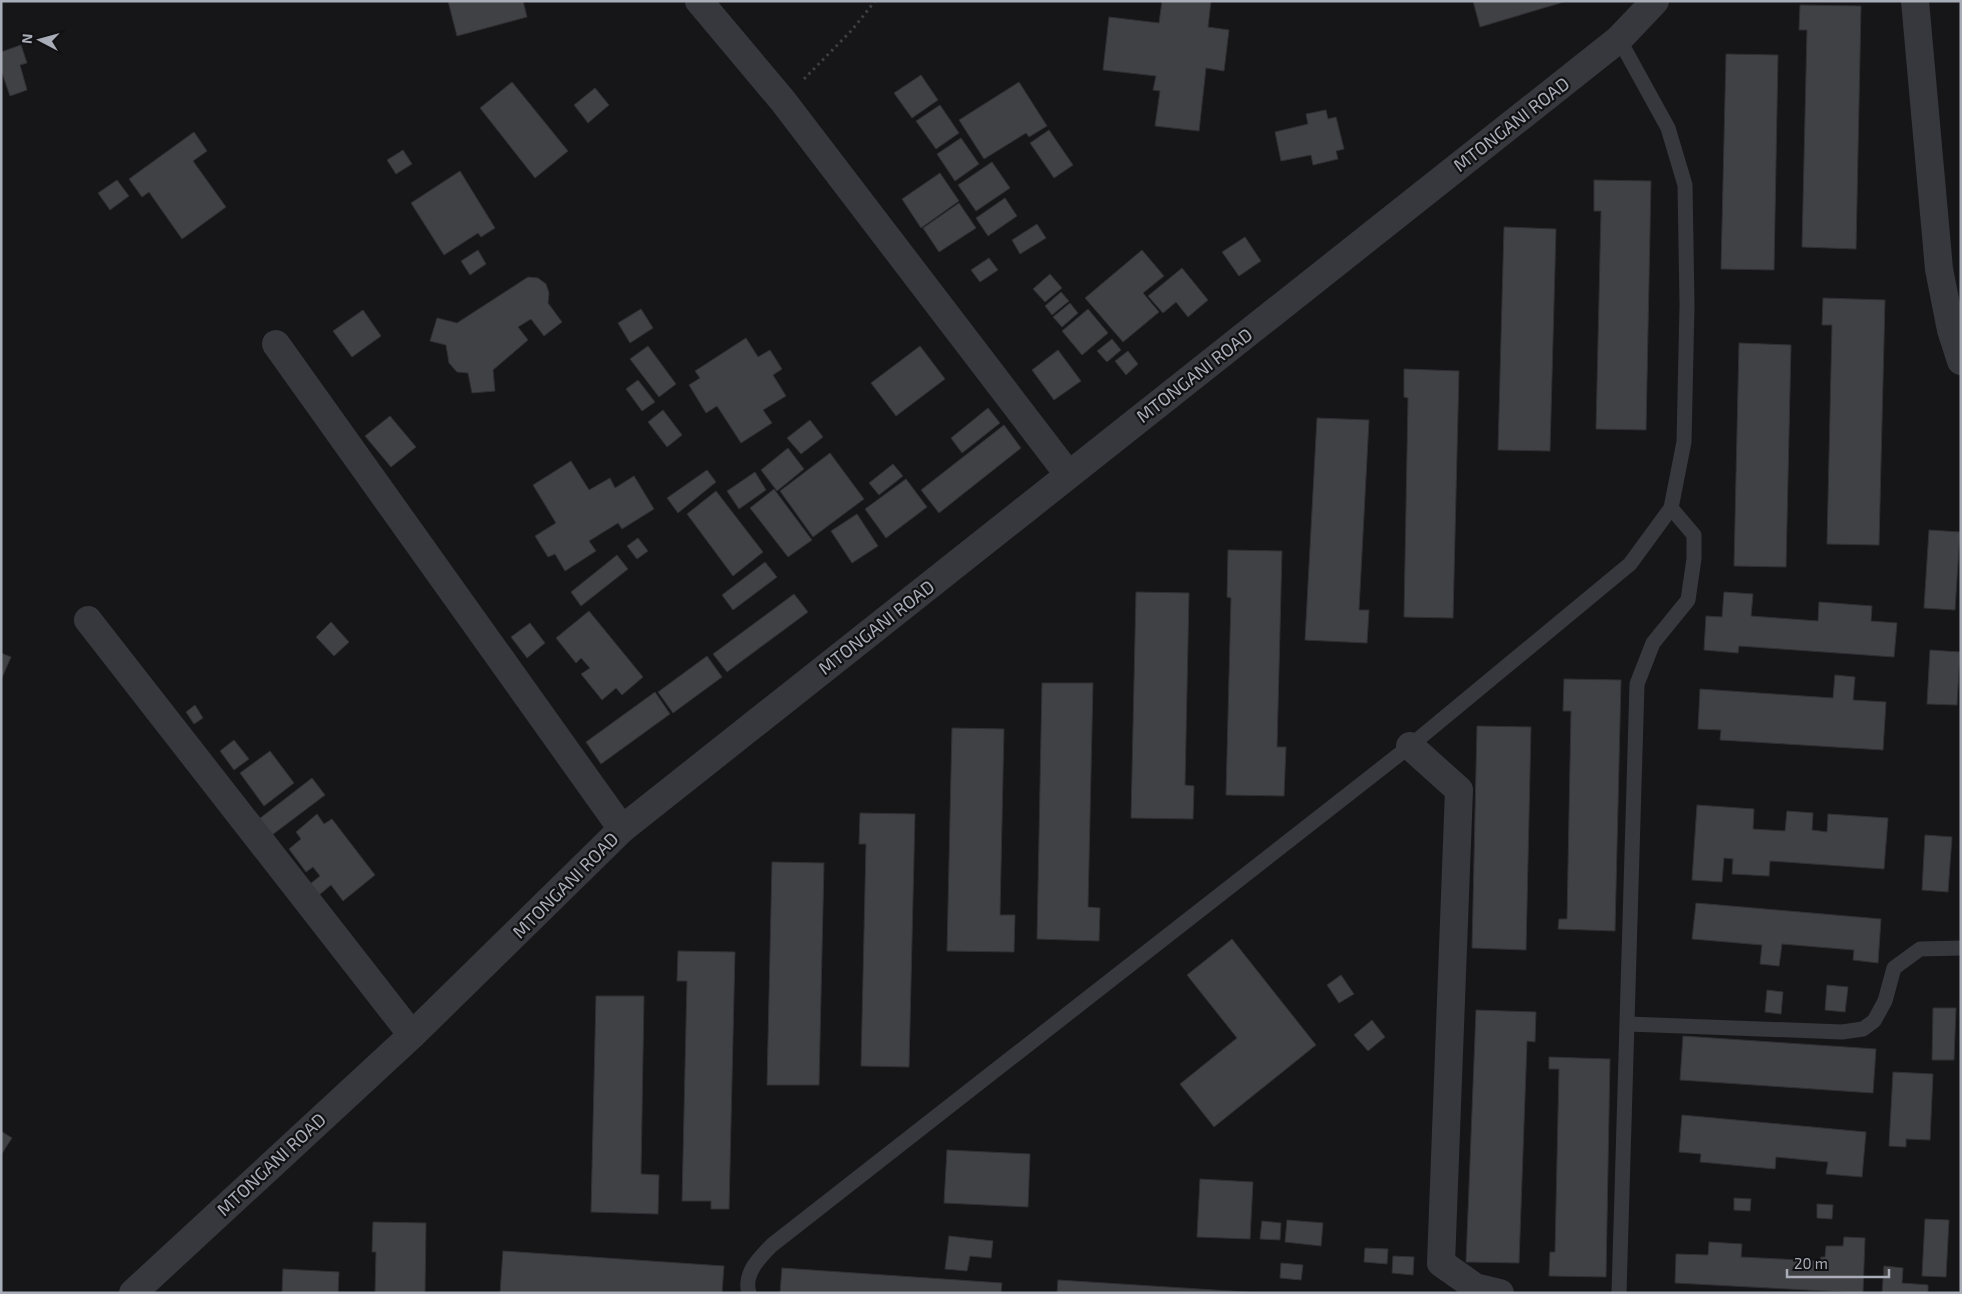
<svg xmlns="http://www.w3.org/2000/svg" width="1962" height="1294" font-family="'Exo 2',sans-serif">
	<rect width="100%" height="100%" fill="#161618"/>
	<!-- building -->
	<g fill="#404145" stroke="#303034">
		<polygon points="448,1 523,1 527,17 457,36"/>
		<polygon points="1162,1 1211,1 1208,27 1229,30 1224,71 1206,68 1199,131 1155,126 1160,91 1153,90 1156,76 1103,70 1109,17 1159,23"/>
		<polygon points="1473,1 1567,1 1480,27"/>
		<polygon points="1800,5 1861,6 1856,249 1802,247 1807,30 1799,30"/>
		<polygon points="21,45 27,63 20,65 27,90 10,96 1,70 1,52"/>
		<polygon points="1726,54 1778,55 1774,270 1721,269"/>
		<polygon points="921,75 938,100 912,118 894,93"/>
		<polygon points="512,82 568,151 535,178 480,108"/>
		<polygon points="1019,82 1047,126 1029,137 1026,133 984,159 959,120"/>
		<polygon points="595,88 609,105 588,123 574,105"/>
		<polygon points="940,105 959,133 936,149 916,121"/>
		<polygon points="1326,110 1328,119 1336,117 1344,149 1336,151 1338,159 1313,165 1311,155 1281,161 1275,132 1308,124 1306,114"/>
		<polygon points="1049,130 1073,165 1054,178 1030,143"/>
		<polygon points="194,132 207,151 193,161 226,207 182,239 149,192 142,197 129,179"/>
		<polygon points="961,138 979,164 955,181 937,154"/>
		<polygon points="403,150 412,164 396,174 387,160"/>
		<polygon points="992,162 1010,188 976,211 958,185"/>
		<polygon points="460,171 495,228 481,237 478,233 444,255 411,203"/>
		<polygon points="940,173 959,201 921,228 902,199"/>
		<polygon points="117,180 129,196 110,210 98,193"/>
		<polygon points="1594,180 1651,181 1646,430 1596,429 1601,211 1594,211"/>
		<polygon points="1005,198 1017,216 988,236 976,218"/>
		<polygon points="959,203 976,228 939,252 923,228"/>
		<polygon points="1037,224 1046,238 1020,254 1012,240"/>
		<polygon points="1504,227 1556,229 1550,451 1498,450"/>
		<polygon points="1245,237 1261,261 1239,276 1222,252"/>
		<polygon points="478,250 486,264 470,275 461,261"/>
		<polygon points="1142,250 1164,276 1143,293 1159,312 1123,342 1085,298"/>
		<polygon points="989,258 998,270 980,282 971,270"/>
		<polygon points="1182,268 1208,300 1188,317 1176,302 1163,313 1148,296"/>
		<polygon points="1050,274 1062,288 1045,302 1033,289"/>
		<polygon points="528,277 538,278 546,284 549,293 548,303 562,322 544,336 531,319 518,327 528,340 493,370 495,391 472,393 468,373 457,372 449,363 446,345 430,341 437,318 457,323"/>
		<polygon points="1061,292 1069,301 1052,315 1045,306"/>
		<polygon points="1823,298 1885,300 1879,545 1827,544 1832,325 1822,325"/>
		<polygon points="1070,303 1078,313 1062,327 1053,317"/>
		<polygon points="641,309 653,328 630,343 618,323"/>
		<polygon points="1088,309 1108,333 1082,355 1062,331"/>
		<polygon points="363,310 381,336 352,357 333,331"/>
		<polygon points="746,338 758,357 770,350 782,369 773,375 786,396 763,410 772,423 741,443 717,406 706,413 689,385 700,378 695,371"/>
		<polygon points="1112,339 1121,350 1107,362 1097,351"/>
		<polygon points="1739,343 1791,345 1786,567 1734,566"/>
		<polygon points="648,346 676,384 659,397 630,359"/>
		<polygon points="920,346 945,379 896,416 871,383"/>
		<polygon points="1058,350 1081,381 1054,400 1032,370"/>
		<polygon points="1128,351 1138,364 1126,375 1115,361"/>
		<polygon points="1404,369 1459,371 1453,618 1404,617 1408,398 1404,397"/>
		<polygon points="638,380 655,402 642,411 626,389"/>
		<polygon points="988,408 1000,423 962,453 951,438"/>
		<polygon points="663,410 682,435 667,447 648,422"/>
		<polygon points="390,416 416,447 391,467 365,436"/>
		<polygon points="1317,418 1369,420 1359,610 1369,610 1367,643 1305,640"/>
		<polygon points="810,420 823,437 801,454 787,438"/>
		<polygon points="1004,425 1021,448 939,513 921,490"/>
		<polygon points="788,448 804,469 777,491 761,470"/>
		<polygon points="830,453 864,499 813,537 780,491"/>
		<polygon points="571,461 589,490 610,478 615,488 634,476 654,509 622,529 618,523 589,541 596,551 565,571 555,554 548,557 535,536 556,523 533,485"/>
		<polygon points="893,464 903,476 879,495 869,483"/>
		<polygon points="707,470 716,482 678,513 667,498"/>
		<polygon points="755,472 766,490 739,509 727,491"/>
		<polygon points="906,479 927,507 886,538 865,509"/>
		<polygon points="774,489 812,540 788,557 750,508"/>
		<polygon points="716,491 763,552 733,576 687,514"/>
		<polygon points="857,514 878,546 852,563 831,531"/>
		<polygon points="1929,530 1960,532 1955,610 1924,608"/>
		<polygon points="638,538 648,551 637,559 627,546"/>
		<polygon points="1228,550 1282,551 1277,747 1286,747 1284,796 1226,795 1231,598 1227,597"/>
		<polygon points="617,555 628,569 581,606 571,592"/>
		<polygon points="765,562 777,577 733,610 722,595"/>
		<polygon points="1136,592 1189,593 1185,785 1194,786 1193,819 1131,818"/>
		<polygon points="1724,592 1753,594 1751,616 1818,621 1819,602 1872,606 1871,621 1897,623 1894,657 1739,646 1738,653 1704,650 1706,616 1722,617"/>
		<polygon points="794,594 808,612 727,672 713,654"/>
		<polygon points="589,611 643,677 622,695 616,688 602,700 581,674 590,668 581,658 576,663 556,638"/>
		<polygon points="331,622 349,642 334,656 316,637"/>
		<polygon points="530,623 545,643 527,658 511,637"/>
		<polygon points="1930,650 1960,652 1957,705 1927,704"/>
		<polygon points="1,653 11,657 1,680"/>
		<polygon points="707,656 722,677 673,713 658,692"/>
		<polygon points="1835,675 1855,677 1853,700 1886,702 1883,750 1720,740 1721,730 1698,729 1700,689 1833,698"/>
		<polygon points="1564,679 1621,680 1615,931 1558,929 1559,919 1567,919 1571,711 1563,711"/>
		<polygon points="1042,683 1093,683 1088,907 1100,908 1099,941 1037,939"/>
		<polygon points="655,692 670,714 601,764 586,742"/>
		<polygon points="195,705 203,718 194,724 186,712"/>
		<polygon points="1477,726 1531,727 1526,950 1472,948"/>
		<polygon points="952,728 1004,729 1000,915 1015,915 1014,952 947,951"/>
		<polygon points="234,740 249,759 234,770 220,751"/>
		<polygon points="270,751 294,783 264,806 240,773"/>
		<polygon points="312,778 325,795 272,835 259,819"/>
		<polygon points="1697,805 1754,809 1753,829 1785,831 1787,811 1813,813 1812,830 1827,832 1828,814 1888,818 1884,869 1770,861 1769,876 1732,874 1733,859 1724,858 1722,882 1692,880"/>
		<polygon points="860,813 915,814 909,1067 861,1066 866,844 859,844"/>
		<polygon points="317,814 324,824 332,819 375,875 343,901 331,885 319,895 310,884 320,876 313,867 306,872 289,849 301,839 296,832"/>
		<polygon points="1925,835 1952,837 1948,892 1922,890"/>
		<polygon points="772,862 824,863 819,1085 767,1085"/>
		<polygon points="1696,903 1881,919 1878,963 1853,960 1854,950 1782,944 1779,966 1760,964 1762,945 1692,939"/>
		<polygon points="1232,939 1316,1045 1214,1127 1180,1084 1237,1038 1187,975"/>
		<polygon points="678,951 735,952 729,1209 711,1209 711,1201 682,1201 687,981 677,981"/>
		<polygon points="1341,975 1354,994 1339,1003 1327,985"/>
		<polygon points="1827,985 1848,987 1845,1012 1825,1010"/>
		<polygon points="1767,990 1783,992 1781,1014 1765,1012"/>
		<polygon points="596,996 644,996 641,1174 659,1175 658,1214 591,1212"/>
		<polygon points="1933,1008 1956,1008 1954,1060 1932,1060"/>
		<polygon points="1476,1010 1536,1012 1535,1042 1527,1041 1519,1263 1466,1262"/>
		<polygon points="1372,1020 1385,1037 1368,1051 1354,1035"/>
		<polygon points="1683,1036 1876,1049 1873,1093 1680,1080"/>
		<polygon points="1549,1057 1610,1059 1606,1277 1549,1276 1550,1252 1555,1252 1559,1069 1549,1069"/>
		<polygon points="1893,1072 1933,1074 1930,1140 1906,1139 1906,1147 1889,1146"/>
		<polygon points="1682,1115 1866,1132 1862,1177 1826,1174 1828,1162 1776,1157 1775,1169 1700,1162 1701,1154 1679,1152"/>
		<polygon points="1,1131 12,1138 1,1155"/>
		<polygon points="947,1150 1030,1154 1028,1207 944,1203"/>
		<polygon points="1200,1179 1253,1182 1250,1239 1197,1237"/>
		<polygon points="1734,1198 1751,1199 1750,1211 1734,1210"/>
		<polygon points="1817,1204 1833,1205 1832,1219 1817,1218"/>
		<polygon points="1925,1219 1949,1220 1946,1277 1922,1276"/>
		<polygon points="1287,1220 1323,1223 1321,1246 1285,1242"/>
		<polygon points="1262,1221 1281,1223 1280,1240 1260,1239"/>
		<polygon points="373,1222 426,1223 425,1293 375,1293 376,1252 372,1252"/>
		<polygon points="949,1236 993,1241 991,1258 970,1256 967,1271 945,1269"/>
		<polygon points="1844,1237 1865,1238 1863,1293 1675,1283 1676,1254 1708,1255 1709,1242 1742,1244 1741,1257 1820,1261 1821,1257 1825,1257 1826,1246 1843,1246"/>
		<polygon points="1365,1248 1388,1249 1387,1264 1364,1262"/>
		<polygon points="503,1251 724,1266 722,1293 500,1293"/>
		<polygon points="1393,1256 1414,1257 1413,1275 1392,1273"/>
		<polygon points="1281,1263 1303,1265 1301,1280 1280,1278"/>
		<polygon points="1884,1266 1903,1268 1902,1283 1928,1285 1928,1293 1882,1293"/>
		<polygon points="782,1268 1002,1283 1001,1293 780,1293"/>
		<polygon points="283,1269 339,1272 338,1293 282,1293"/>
		<polygon points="1058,1280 1262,1293 1057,1293"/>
	</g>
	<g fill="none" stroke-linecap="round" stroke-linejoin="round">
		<!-- path -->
		<polyline stroke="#3d3f44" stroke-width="3" stroke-dasharray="2.5 4" stroke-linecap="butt" points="804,79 852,30 875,1"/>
		<!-- lane -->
		<g stroke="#37383d" stroke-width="15">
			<polyline points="1628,1024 1842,1032 1863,1029 1874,1021 1885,1001 1894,968 1920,949 1961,948"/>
			<path d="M749,1293C743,1274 759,1258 772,1245L1410,746L1630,564L1671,508L1684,442L1687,305L1685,185L1668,128L1619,39"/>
			<polyline points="1619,1293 1637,684 1653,643 1688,600 1694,559 1694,535 1671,508"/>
		</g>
		<!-- street -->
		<g stroke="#37383d" stroke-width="28">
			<polyline points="699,1 783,101 1068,474"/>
			<polyline points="1915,1 1939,269 1951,330 1961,361"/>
			<polyline points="276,344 622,829"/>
			<polyline points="88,620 412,1035"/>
			<polyline points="1410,746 1459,790 1441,1263 1475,1287 1500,1293"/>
			<polyline points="133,1293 412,1035 622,829 1619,39 1655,1"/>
		</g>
	</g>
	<g text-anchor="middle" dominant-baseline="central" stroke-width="4.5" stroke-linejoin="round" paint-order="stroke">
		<!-- street labels -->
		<g font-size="18" fill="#a8adb8" stroke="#111113">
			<text transform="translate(1511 124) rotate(-38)">MTONGANI ROAD</text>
			<text transform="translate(1194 375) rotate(-38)">MTONGANI ROAD</text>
			<text transform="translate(876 627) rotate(-38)">MTONGANI ROAD</text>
			<text transform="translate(565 885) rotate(-45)">MTONGANI ROAD</text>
			<text transform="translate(271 1164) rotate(-43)">MTONGANI ROAD</text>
		</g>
	</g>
	<!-- border -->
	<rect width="1962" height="1294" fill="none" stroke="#a8adb8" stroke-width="5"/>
	<!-- north arrow -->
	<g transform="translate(40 40) rotate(276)" stroke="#111113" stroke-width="4" paint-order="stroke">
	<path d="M0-4L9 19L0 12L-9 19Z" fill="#a8adb8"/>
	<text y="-8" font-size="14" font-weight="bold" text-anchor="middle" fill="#a8adb8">N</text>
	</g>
	<!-- scale -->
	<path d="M1787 1269v8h102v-8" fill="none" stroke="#a8adb8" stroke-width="2.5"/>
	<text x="1794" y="1269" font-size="15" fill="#a8adb8" stroke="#111113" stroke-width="4" paint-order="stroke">20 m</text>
</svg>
